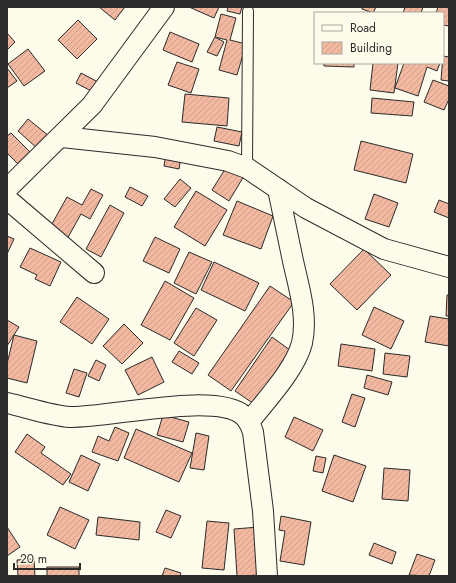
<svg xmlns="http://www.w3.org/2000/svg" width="456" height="583" font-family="Jost,sans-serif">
	<defs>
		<pattern id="building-hatch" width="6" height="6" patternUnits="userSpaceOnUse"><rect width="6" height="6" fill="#f2b8a0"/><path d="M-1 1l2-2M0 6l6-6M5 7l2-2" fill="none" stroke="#d09e8a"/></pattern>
	</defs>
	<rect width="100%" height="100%" fill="#fdfbea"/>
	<!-- building -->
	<g fill="url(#building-hatch)" stroke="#2b2b2b">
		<polygon points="99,7 125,7 115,20"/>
		<polygon points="189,7 219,7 214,18"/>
		<polygon points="228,7 242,7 240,14 227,11"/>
		<polygon points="362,7 376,7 373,13 362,9"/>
		<polygon points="405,7 423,7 421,13 403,13"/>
		<polygon points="438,7 449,7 449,26 443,25 443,13 436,13"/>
		<polygon points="221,14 236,18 230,40 246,44 237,75 219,70 227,40 215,37"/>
		<polygon points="78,20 97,39 77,59 58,40"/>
		<polygon points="170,32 199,44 192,62 163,50"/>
		<polygon points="7,33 15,42 7,50"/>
		<polygon points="215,37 224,42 217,56 207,52"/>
		<polygon points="28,49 45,71 24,86 8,64"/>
		<polygon points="443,56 449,57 449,81 441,80"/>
		<polygon points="177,62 199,69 191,93 168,85"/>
		<polygon points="324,63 354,63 354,67 324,66"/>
		<polygon points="373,63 398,63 394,93 370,90"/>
		<polygon points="404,63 440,63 437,71 427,67 418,96 395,88"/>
		<polygon points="7,68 17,81 7,88"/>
		<polygon points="81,73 98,82 93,92 76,83"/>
		<polygon points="433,80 449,86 449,99 444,110 424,102"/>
		<polygon points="185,94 229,98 227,126 182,122"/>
		<polygon points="372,98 414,102 412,116 371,113"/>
		<polygon points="28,119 49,136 38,149 18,131"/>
		<polygon points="217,127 242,132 239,146 214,141"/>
		<polygon points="11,133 31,153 19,165 7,153 7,136"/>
		<polygon points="361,141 413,154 406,183 354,170"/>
		<polygon points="166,154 181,157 179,169 164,166"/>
		<polygon points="227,166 244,176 229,201 212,190"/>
		<polygon points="180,179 191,188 175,207 164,199"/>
		<polygon points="130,187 148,196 142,206 125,197"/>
		<polygon points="91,189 103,195 90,219 81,214 66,241 48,231 67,197 82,205"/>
		<polygon points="196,191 227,210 205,246 174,227"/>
		<polygon points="374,194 398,203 389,227 365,219"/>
		<polygon points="439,200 449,204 449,218 434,212"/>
		<polygon points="237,201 273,216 261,249 223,235"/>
		<polygon points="110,205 124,213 101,257 86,249"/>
		<polygon points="7,236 14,239 7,254"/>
		<polygon points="155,237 180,249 169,273 143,261"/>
		<polygon points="30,248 61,262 50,286 35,279 37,275 20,267"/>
		<polygon points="364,249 391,275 357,310 330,284"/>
		<polygon points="189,252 212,262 196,294 174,283"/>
		<polygon points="214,262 259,283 245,311 201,290"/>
		<polygon points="165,281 194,298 170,340 141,325"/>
		<polygon points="270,286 294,302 231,391 208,375"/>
		<polygon points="447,295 449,295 449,316 446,316"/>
		<polygon points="77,297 109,319 92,344 60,322"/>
		<polygon points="374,307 404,321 391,349 362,335"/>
		<polygon points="196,308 217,320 194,356 174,343"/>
		<polygon points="430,316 449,319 449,346 425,342"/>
		<polygon points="7,320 19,327 7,346"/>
		<polygon points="124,324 143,343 122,364 103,346"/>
		<polygon points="14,335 37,341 27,383 7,378 7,364"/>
		<polygon points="272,337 290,350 254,404 235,391"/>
		<polygon points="341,344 375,349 372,371 338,366"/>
		<polygon points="179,351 199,363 192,374 172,362"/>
		<polygon points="385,353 410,356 407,377 383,374"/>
		<polygon points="152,357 164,382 138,395 125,370"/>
		<polygon points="96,360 106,365 99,381 88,376"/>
		<polygon points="74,369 87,373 79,397 66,393"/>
		<polygon points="367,375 392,382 388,395 364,388"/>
		<polygon points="352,394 365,398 355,427 342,422"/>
		<polygon points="163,415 189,422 183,442 157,435"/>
		<polygon points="294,417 323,430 313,451 285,437"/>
		<polygon points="115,427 129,433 118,461 92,452 98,436 109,441"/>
		<polygon points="136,429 192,453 179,482 124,458"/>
		<polygon points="196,433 209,436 204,470 190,468"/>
		<polygon points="27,434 45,447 41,453 71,474 63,485 15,452"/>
		<polygon points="81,455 100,464 88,491 69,482"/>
		<polygon points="334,455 366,466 353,502 322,491"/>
		<polygon points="316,456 326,458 323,473 313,471"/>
		<polygon points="384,468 410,470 408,501 382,499"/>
		<polygon points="60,507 89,520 75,549 47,535"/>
		<polygon points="166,510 181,516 171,538 156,532"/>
		<polygon points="281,516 311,522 304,565 280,561 285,531 279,530"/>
		<polygon points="98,517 140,522 139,540 96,535"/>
		<polygon points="207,521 229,523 224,570 202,568"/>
		<polygon points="7,527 20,547 7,556"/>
		<polygon points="259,527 262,575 237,576 234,529"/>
		<polygon points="374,543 396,552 392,564 369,555"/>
		<polygon points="417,554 435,560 429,576 409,575"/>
		<polygon points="34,559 35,576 18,576 17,560"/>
		<rect x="47" y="567" width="32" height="9"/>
		<polygon points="165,568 181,573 180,576 162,576"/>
	</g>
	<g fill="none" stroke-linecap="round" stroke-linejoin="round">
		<!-- service casing -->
		<g stroke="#2b2b2b" stroke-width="12">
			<polyline id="service" points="247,168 248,11"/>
		</g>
		<!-- minor casing -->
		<g stroke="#2b2b2b" stroke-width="22">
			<g id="minor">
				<polyline points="62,137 155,147 228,161 247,168 306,208 384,249 449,267"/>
				<polyline points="7,189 92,105 164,7"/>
				<polyline points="7,199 94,273"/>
				<path d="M7,403C26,407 51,416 70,417C108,418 217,391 244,416C249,421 251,426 253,432L263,511L267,576"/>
				<path d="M249,422C266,400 295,370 302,343C308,316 299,288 293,261C288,237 283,213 278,189"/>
			</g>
		</g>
		<!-- service -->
		<use href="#service" stroke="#fdfbea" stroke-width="10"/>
		<!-- minor -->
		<use href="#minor" stroke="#fdfbea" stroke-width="20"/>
	</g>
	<!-- border -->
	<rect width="456" height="583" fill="none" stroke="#2b2b2b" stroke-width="16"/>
	<!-- legend -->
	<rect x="314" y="12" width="130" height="52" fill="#fdfbea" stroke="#a9a89e"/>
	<rect x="322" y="25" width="20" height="6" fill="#fdfbea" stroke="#a9a89e"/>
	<text x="350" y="32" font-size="12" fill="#2b2b2b">Road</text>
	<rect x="322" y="42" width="20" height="12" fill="url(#building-hatch)" stroke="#a9a89e"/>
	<text x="350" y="52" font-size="12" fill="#2b2b2b">Building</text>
	<!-- scale -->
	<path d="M14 563v6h66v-6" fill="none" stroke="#2b2b2b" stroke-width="2"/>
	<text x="20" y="563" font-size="12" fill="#2b2b2b" stroke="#fdfbea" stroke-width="3" paint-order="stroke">20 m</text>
</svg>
